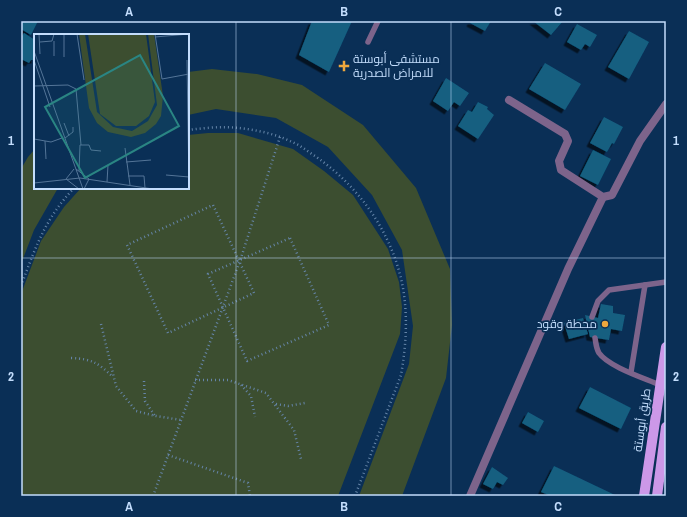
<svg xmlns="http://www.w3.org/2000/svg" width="687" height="517" font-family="'Archivo Narrow',Cairo,sans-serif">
	<defs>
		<filter id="shadow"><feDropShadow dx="-3.5" dy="3.5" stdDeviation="0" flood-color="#0009"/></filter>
	</defs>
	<rect width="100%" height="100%" fill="#0a2f56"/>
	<!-- green -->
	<g fill="#3c4e30">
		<polygon points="212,69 257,74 302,85 363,125 416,188 450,269 452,325 446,378 402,496 359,496 409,364 413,326 402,250 372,195 328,147 276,118 216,109 188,115 188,72"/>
		<polygon points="208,133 238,133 293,149 324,171 353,195 388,249 399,282 402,307 400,334 338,496 21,496 21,294 41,241 64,207 81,188 188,188 188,135"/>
		<polygon points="35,149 35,188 58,188 34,230 21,264 21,169 28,157"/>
	</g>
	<!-- building -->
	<g fill="#145f80" filter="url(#shadow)">
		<polygon points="21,21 38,21 31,35 21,29"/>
		<polygon points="312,21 352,21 329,72 299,55"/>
		<polygon points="471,21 491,21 485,31 470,23"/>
		<polygon points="533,21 563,21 551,35"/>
		<polygon points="577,24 597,35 590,47 585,44 581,50 567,42"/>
		<polygon points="629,31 649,42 629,79 608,67"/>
		<polygon points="24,33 35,40 35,60 31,60 29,63 21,59 21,38"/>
		<polygon points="545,63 581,84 565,110 529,89"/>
		<polygon points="446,78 469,93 460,106 454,102 448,111 433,101"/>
		<polygon points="478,102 488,107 487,109 494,115 478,139 458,126 468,110 472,112"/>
		<polygon points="604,117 623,127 614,144 612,143 607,152 590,143"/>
		<polygon points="593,150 611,159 598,185 580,176"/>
		<polygon points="601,304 613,306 613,313 625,315 622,331 611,329 609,340 590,337 585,315 598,318"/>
		<polygon points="583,318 588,334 569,339 564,323"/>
		<polygon points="590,387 631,408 621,429 579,408"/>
		<polygon points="528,412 544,421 538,432 522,423"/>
		<polygon points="554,466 615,495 551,496 541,492"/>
		<polygon points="492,467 508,478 503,485 497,482 493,489 483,484"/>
	</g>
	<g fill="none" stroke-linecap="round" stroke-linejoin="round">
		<!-- path -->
		<g stroke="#6585a8" stroke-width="2.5" stroke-dasharray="1 3" stroke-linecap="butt">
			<path d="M188,130C204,128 223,126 239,128C257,130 276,134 292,142C300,145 307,151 315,156C360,187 393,234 403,288C408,318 406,346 401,375L355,496"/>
			<polygon points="213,205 254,293 168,333 127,245"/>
			<polygon points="290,238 329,325 247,361 208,274"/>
			<path d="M21,286C36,246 45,219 74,188"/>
			<polyline points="101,324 116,386 136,411 156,416 181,420"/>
			<path d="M71,358C93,359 98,363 113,377"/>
			<polyline points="195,380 228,380 266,393 294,430 301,459"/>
			<polyline points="144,381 145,401 155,416"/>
			<polyline points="241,385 251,396 255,417"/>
			<polyline points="276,404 288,406 305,403"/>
			<polyline points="168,455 248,483 250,496"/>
			<polyline points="153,496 240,261 280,137"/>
		</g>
		<!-- lane -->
		<g stroke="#7d648b" stroke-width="5.5">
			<polyline points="368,42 378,21"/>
			<polyline points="592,317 598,301 609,290 666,282"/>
			<path d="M595,338C596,343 596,348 599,353C609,367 644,378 660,385"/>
			<polyline points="631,372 645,285"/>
		</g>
		<!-- street -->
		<g stroke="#7d648b" stroke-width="8">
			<polyline points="509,100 565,134 568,141 559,161 561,170 603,197 612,195 640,141 666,104"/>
			<polyline points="470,496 568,269 603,197"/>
		</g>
		<!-- primary -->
		<g stroke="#cc98e8" stroke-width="10">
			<polyline points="644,496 666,347"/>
			<polyline points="657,496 666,427"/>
		</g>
	</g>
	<!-- grid -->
	<path fill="none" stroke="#c3ddfc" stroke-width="1" stroke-opacity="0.55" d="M236,21V496M451,21V496M21,258H666"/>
	<!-- markers -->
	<g fill="#eea73d" stroke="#0a2f56" stroke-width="1.5">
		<path d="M342 60h4v4h4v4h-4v4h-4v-4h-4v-4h4z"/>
		<circle cx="605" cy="324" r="4"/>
	</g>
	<g text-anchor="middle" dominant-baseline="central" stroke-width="3.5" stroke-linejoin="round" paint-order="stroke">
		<!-- poi labels -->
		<g font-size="12" fill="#c3ddfc" stroke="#0a2f56" text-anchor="start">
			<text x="353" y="59">مستشفى أبوستة<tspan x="353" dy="14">للامراض الصدرية</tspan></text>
			<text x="597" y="324" text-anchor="end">محطة وقود</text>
		</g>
		<!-- street labels -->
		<g font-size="12" fill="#c3ddfc" stroke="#0a2f56">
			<text transform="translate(642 420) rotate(-82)">طريق أبوستة</text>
		</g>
	</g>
	<!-- overview -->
	<g transform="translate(34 34)">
		<rect width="155" height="155" fill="#0a2f56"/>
		<path d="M45,0H51L63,78L79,93L98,97L114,87L123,71L114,0H120L129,62L127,82L122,90L111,99L97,103L74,98L63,89L55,74ZM54,0H112L121,68L115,82L102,92H82L66,80Z" fill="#3c4e30"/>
		<path fill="none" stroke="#547598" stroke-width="1" d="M5,0L6,20M30,0V23M43,0L50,46M121,0L128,45L155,40M121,3L155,0M20,7V22M6,8L18,7L20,0M0,17L49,155M0,26L16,73M153,26L155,154M0,52L34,51L42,55L47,111M30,89L35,102M31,104L39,98V93M0,105L17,108L28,104M11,107L12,125M91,114L96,151M92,128L117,126M40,135L32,145L45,155M42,135L55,145L50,155M45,137L46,111H55L57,116L67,117M132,141L155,143M94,142H110L111,154M73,148L74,131M0,149L46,144L119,155"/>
		<path fill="#2a8583" fill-opacity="0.15" stroke="#2a8583" stroke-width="2" d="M106,21L145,92L51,144L11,73Z"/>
		<rect width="155" height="155" fill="none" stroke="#c3ddfc" stroke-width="2"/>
	</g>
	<!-- border -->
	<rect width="687" height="517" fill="none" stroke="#0a2f56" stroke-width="44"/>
	<rect x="22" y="22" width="643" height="473" fill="none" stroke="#c3ddfc" stroke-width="1.5"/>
	<g font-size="13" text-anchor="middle" font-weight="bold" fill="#c3ddfc">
		<text x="129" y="16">A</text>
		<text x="344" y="16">B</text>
		<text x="558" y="16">C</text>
		<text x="11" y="145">1</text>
		<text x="676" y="145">1</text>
		<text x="11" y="381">2</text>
		<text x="676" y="381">2</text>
		<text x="129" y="511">A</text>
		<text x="344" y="511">B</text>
		<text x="558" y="511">C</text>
	</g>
</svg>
